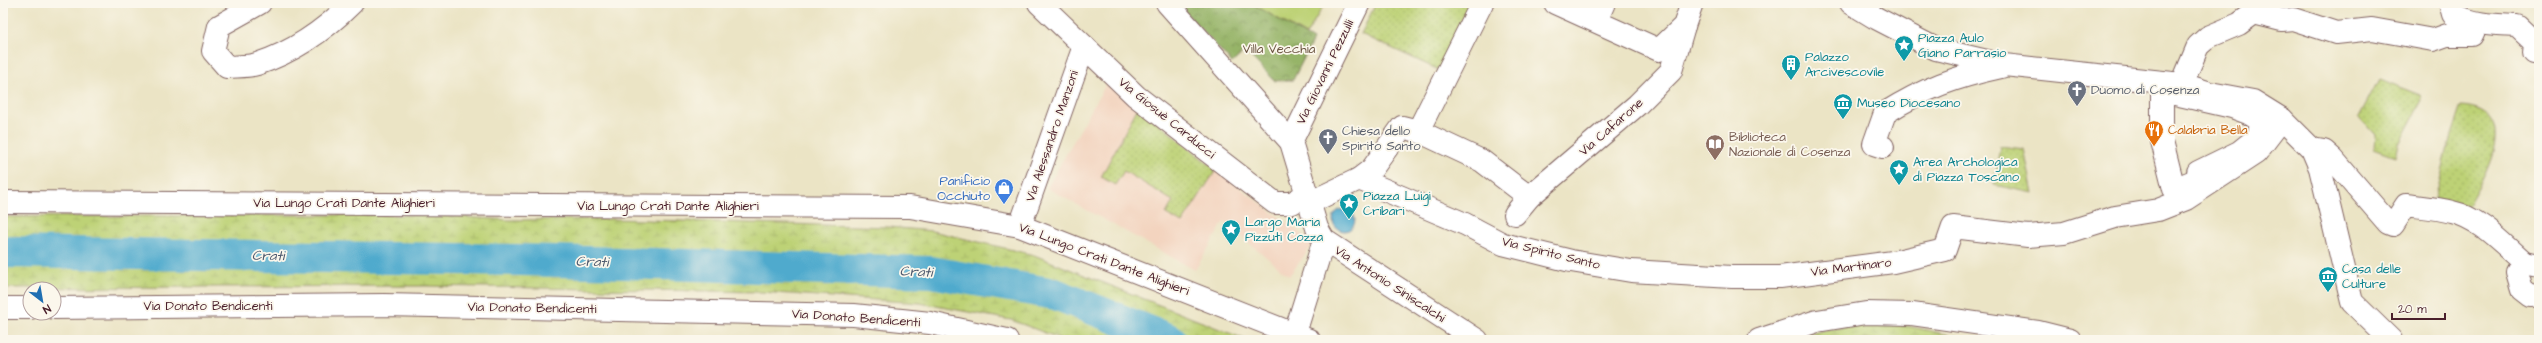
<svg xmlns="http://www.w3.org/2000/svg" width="2542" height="343" font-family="'Architects Daughter',sans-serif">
	<defs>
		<pattern id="forest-crowns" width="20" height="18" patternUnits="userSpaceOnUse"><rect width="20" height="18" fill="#96b467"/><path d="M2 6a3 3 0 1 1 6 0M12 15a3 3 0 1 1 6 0" fill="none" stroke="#7c9255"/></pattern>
		<pattern id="wetland-marsh" width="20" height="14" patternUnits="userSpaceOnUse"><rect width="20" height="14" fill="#bdd276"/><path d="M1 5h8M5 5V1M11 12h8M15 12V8" fill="none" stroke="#a4b466"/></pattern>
		<pattern id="garden-dots" width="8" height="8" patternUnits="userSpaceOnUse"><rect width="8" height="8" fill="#bdd276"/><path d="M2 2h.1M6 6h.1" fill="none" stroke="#a4b466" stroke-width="1.8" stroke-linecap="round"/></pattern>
	</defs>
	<rect width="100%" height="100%" fill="#fbf7ec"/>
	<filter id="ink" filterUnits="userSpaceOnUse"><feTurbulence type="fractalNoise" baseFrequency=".025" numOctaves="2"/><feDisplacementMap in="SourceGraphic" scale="8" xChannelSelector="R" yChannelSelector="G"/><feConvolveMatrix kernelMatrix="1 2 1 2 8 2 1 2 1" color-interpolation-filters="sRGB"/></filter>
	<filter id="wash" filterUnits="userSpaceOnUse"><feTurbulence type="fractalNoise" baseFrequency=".012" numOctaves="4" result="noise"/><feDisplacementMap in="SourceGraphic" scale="16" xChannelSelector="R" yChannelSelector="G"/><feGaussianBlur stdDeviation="0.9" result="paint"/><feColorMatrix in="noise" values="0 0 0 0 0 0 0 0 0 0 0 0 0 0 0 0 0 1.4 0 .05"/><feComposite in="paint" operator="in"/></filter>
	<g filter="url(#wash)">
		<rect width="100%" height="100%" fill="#ebe4c5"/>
		<!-- built -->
		<polygon fill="#f3d4bf" points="1106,84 1216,170 1314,243 1289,276 1224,222 1195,270 1047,188"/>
		<!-- green -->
		<polygon fill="#bdd276" stroke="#847850" points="1251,3 1325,3 1306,35"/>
		<!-- forest -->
		<polygon fill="url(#forest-crowns)" stroke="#706a49" points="1177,3 1251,3 1313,40 1293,80 1275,81 1245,51 1232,63"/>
		<!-- wetland -->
		<g fill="url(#wetland-marsh)" stroke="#847850">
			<polygon points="313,215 432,215 509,220 611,219 889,227 932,231 1034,255 1247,340 1064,340 1011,320 920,303 761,292 427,286 3,288 3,217"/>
			<path d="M1897,324L1975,340H1785C1824,328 1856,325 1897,324Z"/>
		</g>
		<!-- garden -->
		<g fill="url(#garden-dots)" stroke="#847850">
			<polygon points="1376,3 1470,3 1439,70 1361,34"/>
			<polygon points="2379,79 2421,95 2422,100 2399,144 2396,156 2374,148 2375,135 2359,117"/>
			<path d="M2461,106C2528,110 2479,185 2463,214L2434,203L2451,135Z"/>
			<polygon points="1138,107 1216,170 1182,223 1166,214 1173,201 1124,171 1115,185 1101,177"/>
			<polygon points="2000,146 2024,149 2033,193 1994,185"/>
		</g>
		<!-- water -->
		<circle fill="#4faacd" stroke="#4c647c" cx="1344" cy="220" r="11"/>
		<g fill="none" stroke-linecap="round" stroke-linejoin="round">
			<!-- river -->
			<polyline stroke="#4faacd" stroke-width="32" points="3,252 520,260 931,272 1055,294 1171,340"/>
		</g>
	</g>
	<g filter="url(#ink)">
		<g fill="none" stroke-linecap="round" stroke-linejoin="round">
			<!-- minor casing -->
			<g stroke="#826461" stroke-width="24">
				<g id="minor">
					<path d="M260,3L219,26L213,51L227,67C236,66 248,67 257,64C294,52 325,30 352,3"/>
					<polyline points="1039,3 1136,96 1275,203 1292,203 1307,194"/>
					<polyline points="1167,3 1291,142 1317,228 1324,240 1477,340"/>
					<polyline points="1555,3 1659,50 1684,26 1692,3"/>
					<polyline points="1851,3 1874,17 1936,49 2004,65 2182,84 2210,93 2253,101 2282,119 2312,149 2320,168 2352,302 2391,340"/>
					<path d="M2450,3L2453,14C2473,25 2494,25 2517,26L2535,43L2534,53"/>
					<polyline points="1596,21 1604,3"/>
					<polyline points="2182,84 2198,46 2208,37 2239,24 2254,13 2282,20 2293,19 2336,33 2372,29 2433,40 2447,35 2472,35 2477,24"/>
					<polygon points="2162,91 2232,107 2248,113 2261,121 2259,136 2239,152 2198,172 2201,178 2174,189 2162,141"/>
					<polyline points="1418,131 1482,161 1529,197"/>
					<polyline points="1291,142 1359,3"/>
					<path d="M1883,147L1874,144L1885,113C1925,88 1955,77 2001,67"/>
					<path d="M2312,149L2324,151L2333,159L2388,223L2393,225L2406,205C2421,207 2437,208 2452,212C2480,218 2503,244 2524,262"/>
					<polyline points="1359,179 1465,224 1503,244 1571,261 1631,271 1732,277 1780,277 1893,262 1945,250 1953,227 2028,236 2064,233 2115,217 2158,210 2186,199 2256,153 2282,119"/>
					<polyline points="3,202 910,207 1020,226 1309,340"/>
					<polyline points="1309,203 1359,179 1372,169 1402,127 1418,131 1482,3"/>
					<polyline points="1515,214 1529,197 1637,105 1671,71 1684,26"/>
					<polyline points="1020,226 1084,46"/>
					<polyline points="2538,265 2524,262 2517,272 2522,289 2531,296 2539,295"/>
					<polyline points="3,308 30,308"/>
					<polyline points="54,308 384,305 854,315 930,323 1007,340"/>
					<polyline points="1295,333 1324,240"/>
					<polyline points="1759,340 1817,321 1866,313 1912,314 2038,332 2070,340"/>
				</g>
			</g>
			<!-- minor -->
			<use href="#minor" stroke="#fff" stroke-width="22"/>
		</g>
	</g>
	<!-- icons -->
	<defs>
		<g id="sight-pin" transform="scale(1)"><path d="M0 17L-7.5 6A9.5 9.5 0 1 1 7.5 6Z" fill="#0f9aa8" stroke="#fbf7ec"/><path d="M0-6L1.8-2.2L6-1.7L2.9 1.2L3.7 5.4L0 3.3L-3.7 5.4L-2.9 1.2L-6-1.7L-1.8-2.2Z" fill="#fff"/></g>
		<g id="building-pin" transform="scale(1)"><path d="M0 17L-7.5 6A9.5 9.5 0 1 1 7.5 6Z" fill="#0f9aa8" stroke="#fbf7ec"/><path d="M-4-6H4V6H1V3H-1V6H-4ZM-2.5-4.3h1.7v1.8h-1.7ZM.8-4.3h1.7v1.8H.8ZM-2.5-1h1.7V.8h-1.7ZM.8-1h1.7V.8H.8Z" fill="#fff"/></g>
		<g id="church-pin" transform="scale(1)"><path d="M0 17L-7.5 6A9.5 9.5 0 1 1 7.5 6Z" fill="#6b7280" stroke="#fbf7ec"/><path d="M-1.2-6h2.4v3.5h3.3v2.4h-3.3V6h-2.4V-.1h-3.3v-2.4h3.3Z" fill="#fff"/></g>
		<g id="museum-pin" transform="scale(1)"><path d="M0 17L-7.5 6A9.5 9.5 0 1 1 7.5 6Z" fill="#0f9aa8" stroke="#fbf7ec"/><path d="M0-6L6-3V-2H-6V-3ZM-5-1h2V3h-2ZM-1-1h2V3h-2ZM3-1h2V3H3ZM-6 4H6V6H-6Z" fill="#fff"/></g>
		<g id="restaurant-pin" transform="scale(1)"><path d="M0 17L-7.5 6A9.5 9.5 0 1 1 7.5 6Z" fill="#e8710a" stroke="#fbf7ec"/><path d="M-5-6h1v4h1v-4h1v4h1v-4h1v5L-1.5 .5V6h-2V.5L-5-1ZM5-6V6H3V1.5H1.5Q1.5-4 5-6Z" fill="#fff"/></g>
		<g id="library-pin" transform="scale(1)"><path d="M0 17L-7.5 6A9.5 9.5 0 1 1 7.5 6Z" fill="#8d6e63" stroke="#fbf7ec"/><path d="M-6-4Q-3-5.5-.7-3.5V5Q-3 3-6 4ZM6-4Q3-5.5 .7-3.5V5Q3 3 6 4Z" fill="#fff"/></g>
		<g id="shop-pin" transform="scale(1)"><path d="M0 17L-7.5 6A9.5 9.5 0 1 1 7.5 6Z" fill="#3f7fe0" stroke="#fbf7ec"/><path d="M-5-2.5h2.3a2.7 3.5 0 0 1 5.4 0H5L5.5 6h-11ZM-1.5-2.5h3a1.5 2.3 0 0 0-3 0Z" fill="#fff"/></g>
	</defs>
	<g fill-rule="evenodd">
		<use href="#sight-pin" x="1904" y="45"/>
		<use href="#building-pin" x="1791" y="64"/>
		<use href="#church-pin" x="2077" y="90"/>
		<use href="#museum-pin" x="1843" y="103"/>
		<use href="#restaurant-pin" x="2154" y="130"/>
		<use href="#church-pin" x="1328" y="138"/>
		<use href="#library-pin" x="1715" y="144"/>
		<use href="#sight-pin" x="1899" y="169"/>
		<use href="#shop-pin" x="1004" y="188"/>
		<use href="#sight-pin" x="1349" y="203"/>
		<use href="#sight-pin" x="1231" y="229"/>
		<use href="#museum-pin" x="2328" y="276"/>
	</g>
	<g text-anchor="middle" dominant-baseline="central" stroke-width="3.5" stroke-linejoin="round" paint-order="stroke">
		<!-- culture labels -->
		<g font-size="13" fill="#0d838f" stroke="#fbf7ec" text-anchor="start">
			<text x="1918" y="38">Piazza Aulo<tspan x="1918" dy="15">Giano Parrasio</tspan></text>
			<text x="1805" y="57">Palazzo<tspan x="1805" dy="15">Arcivescovile</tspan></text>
			<text x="1857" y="103">Museo Diocesano</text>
			<text x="1913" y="162">Area Archologica<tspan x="1913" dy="15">di Piazza Toscano</tspan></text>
			<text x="1363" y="196">Piazza Luigi<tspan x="1363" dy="15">Cribari</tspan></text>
			<text x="1245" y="222">Largo Maria<tspan x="1245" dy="15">Pizzuti Cozza</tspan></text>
			<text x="2342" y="269">Casa delle<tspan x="2342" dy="15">Culture</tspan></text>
		</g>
		<!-- park labels -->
		<g font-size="13" fill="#6c5542" stroke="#fbf7ec">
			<text x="1279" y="49">Villa Vecchia</text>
		</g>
		<!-- street labels -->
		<g font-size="13" fill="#4a1f2b" stroke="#fbf7ec">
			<text transform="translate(1325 72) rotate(-64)">Via Giovanni Pezzulli</text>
			<text transform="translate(1167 118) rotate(39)">Via Giosuè Carducci</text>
			<text transform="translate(1611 127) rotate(-41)">Via Cafarone</text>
			<text transform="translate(1052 136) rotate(-71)">Via Alessandro Manzoni</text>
			<text x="344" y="203">Via Lungo Crati Dante Alighieri</text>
			<text x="668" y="206">Via Lungo Crati Dante Alighieri</text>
			<text transform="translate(1551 253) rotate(14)">Via Spirito Santo</text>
			<text transform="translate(1104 259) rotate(21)">Via Lungo Crati Dante Alighieri</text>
			<text transform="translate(1851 267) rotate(-7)">Via Martinaro</text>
			<text transform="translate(1390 284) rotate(33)">Via Antonio Siniscalchi</text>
			<text x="208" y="306">Via Donato Bendicenti</text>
			<text transform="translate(532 308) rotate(1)">Via Donato Bendicenti</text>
			<text transform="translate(856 318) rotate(4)">Via Donato Bendicenti</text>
		</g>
		<!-- worship labels -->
		<g font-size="13" fill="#5b616d" stroke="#fbf7ec" text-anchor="start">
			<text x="2091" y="90">Duomo di Cosenza</text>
			<text x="1342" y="131">Chiesa dello<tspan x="1342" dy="15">Spirito Santo</tspan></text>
		</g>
		<!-- food labels -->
		<g font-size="13" fill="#c56008" stroke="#fbf7ec" text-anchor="start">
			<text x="2168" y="130">Calabria Bella</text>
		</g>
		<!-- education labels -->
		<g font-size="13" fill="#785e54" stroke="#fbf7ec" text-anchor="start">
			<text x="1729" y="137">Biblioteca<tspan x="1729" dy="15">Nazionale di Cosenza</tspan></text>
		</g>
		<!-- shop labels -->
		<g font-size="13" fill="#366cbe" stroke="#fbf7ec" text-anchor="end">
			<text x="990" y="181">Panificio<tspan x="990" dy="15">Occhiuto</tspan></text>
		</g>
		<!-- water labels -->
		<g font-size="14" font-style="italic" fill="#4c576c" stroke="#fbf7ec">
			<text transform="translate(268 256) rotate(1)">Crati</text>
			<text transform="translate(592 262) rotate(2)">Crati</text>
			<text transform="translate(916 272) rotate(3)">Crati</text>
		</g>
	</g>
	<!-- margin -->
	<rect width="2542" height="343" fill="none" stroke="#fbf7ec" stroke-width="16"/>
	<!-- north arrow -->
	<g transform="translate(42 301) rotate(149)"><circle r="19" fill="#fbf7ec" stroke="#b4a19f"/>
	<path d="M0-3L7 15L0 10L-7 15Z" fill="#1f6fb2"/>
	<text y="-6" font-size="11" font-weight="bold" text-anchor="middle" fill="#4a1f2b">N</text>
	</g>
	<!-- scale -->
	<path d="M2392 313v6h53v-6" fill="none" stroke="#4a1f2b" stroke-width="2"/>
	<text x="2398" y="313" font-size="12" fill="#4a1f2b" stroke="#fbf7ec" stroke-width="3" paint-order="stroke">20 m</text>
</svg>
